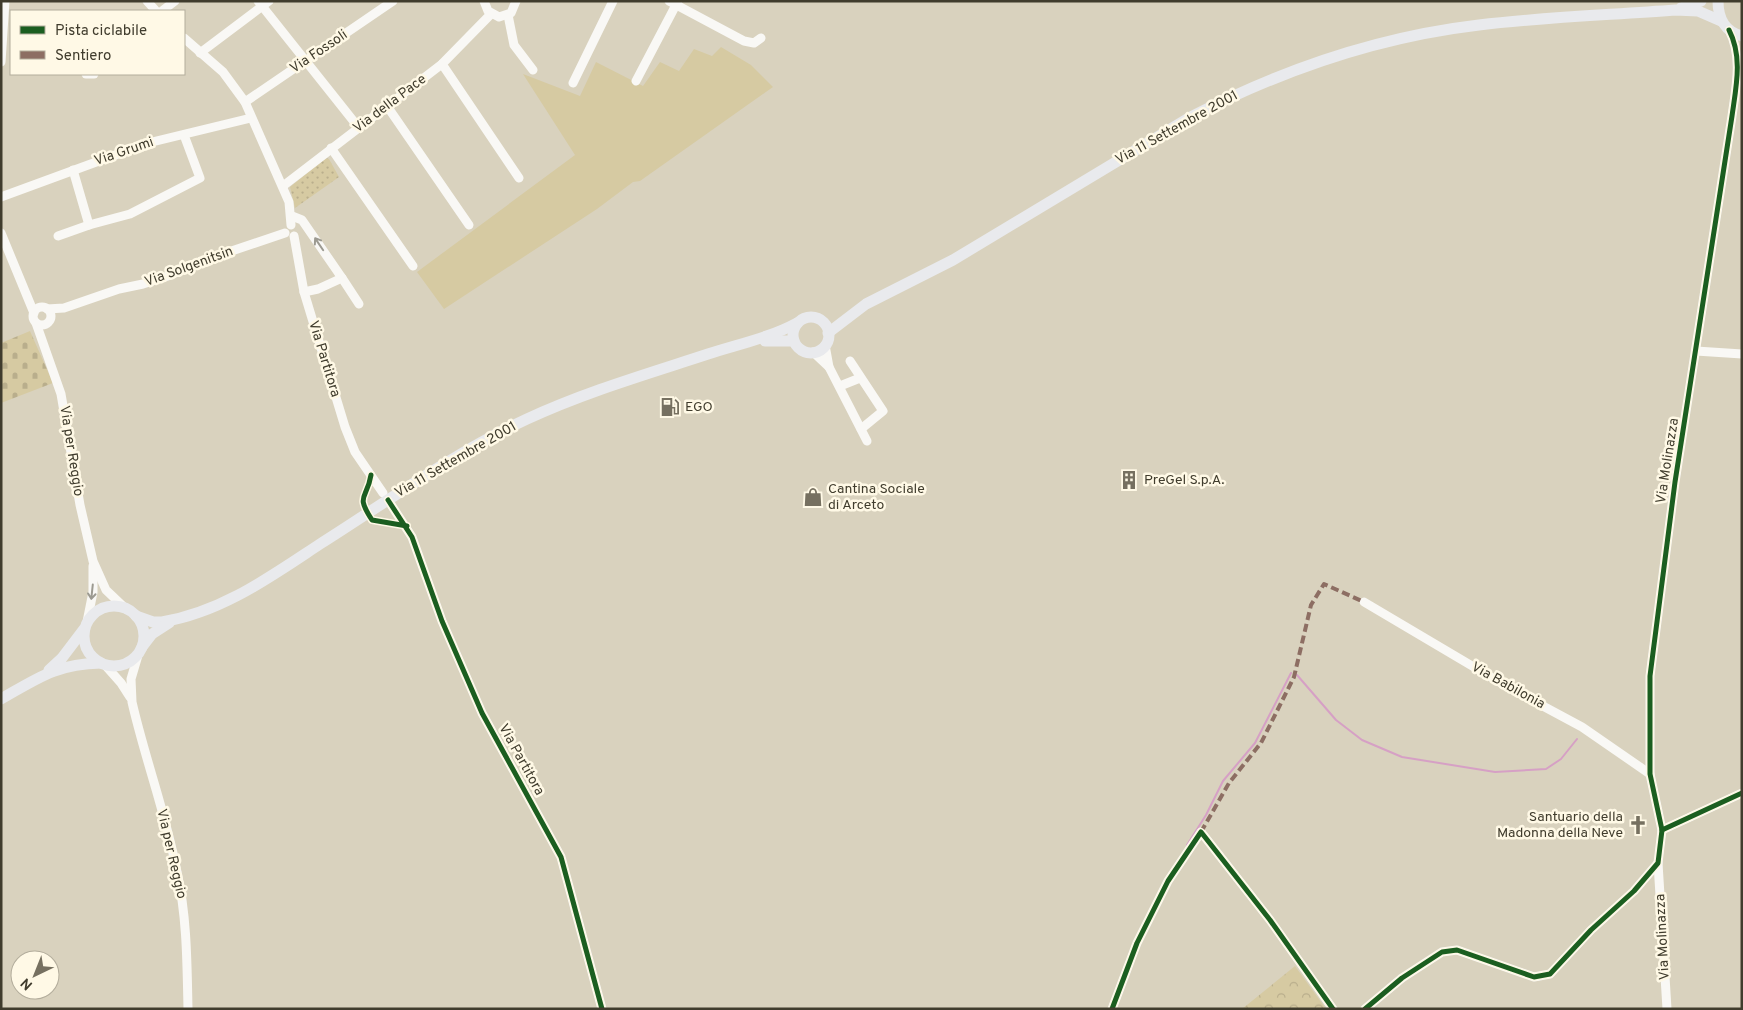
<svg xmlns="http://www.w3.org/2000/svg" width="1743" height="1010" font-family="Overpass,sans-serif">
	<defs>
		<pattern id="grass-dots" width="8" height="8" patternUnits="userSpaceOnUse" patternTransform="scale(1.25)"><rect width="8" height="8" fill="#d6caa2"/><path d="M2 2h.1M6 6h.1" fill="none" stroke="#b9ae8c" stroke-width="1.8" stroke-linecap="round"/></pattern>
		<pattern id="forest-crowns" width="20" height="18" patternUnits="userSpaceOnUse" patternTransform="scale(1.25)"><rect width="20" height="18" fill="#d6caa2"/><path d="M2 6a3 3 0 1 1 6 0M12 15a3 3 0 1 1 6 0" fill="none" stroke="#b9ae8c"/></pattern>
		<pattern id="cemetery-stones" width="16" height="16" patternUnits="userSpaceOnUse" patternTransform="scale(1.25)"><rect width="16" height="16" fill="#d6caa2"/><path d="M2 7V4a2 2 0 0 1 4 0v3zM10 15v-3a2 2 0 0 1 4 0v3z" fill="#b9ae8c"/></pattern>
	</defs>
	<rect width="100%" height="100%" fill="#d9d2be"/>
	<!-- grass -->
	<polygon fill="url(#grass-dots)" points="326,158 329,159 339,177 295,208 290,187"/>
	<!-- forest -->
	<polygon fill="url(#forest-crowns)" points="1295,966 1326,1009 1242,1009"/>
	<!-- cemetery -->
	<polygon fill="url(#cemetery-stones)" points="30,331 53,383 1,403 1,343"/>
	<!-- green -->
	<polygon fill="#d6caa2" points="721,47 751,65 773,87 640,181 633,182 597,209 444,309 417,272 575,155 523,74 580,96 596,62 643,86 660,62 679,71 694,49 712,56"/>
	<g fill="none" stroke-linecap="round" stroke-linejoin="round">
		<!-- stream -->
		<g stroke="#d6a0c5" stroke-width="2">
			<polyline points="1297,675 1336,720 1362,740 1402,757 1495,772 1546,769 1561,759 1577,739"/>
			<polyline points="1187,845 1206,815 1223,781 1255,743 1291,673"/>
		</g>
		<!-- minor -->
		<g stroke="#f9f8f5" stroke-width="9">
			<polyline points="147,1 156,11"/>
			<polyline points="258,1 359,128"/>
			<polyline points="484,1 488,11 499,17 511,13 516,1"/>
			<polyline points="669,1 744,41 754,43 761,38"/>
			<polyline points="162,11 175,1"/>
			<polyline points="508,15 514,45 533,70"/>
			<polyline points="184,38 223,72 245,102 289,202 291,225"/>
			<polyline points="200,53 269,1"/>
			<polyline points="1,62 5,1"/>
			<polyline points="442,64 519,178"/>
			<polyline points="86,74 94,74"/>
			<polyline points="636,81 678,1"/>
			<polyline points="573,83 613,1"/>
			<polyline points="245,102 393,1"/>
			<polyline points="387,106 469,225"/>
			<polyline points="331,148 413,266"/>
			<polyline points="73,170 89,225 130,214 200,178 184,135"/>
			<polyline points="283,186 442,64 491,14"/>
			<polyline points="1,197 148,143 251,118"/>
			<polyline points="292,216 302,220 342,278"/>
			<polyline points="1,233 34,313"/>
			<polyline points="58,236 89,225"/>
			<polyline points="294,236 304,292 345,427 355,452 383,493"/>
			<polyline points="304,292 318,289 342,278 359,304"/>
			<circle cx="42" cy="316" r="9"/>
			<polyline points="47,309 64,308 119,289 143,284 171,275 199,262 285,233"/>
			<polyline points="36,323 61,394 80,505 93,561 106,590 126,609"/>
			<polyline points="1696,351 1742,354"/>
			<polyline points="813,352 829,367 825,345"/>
			<polyline points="850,361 883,411 861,429"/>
			<polyline points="829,367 867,441"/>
			<polyline points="840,386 860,378"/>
			<polyline points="388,500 412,537 442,621 482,713 561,857 602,1009"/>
			<polyline points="1364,602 1511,689 1582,727 1650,774"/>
			<polyline points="87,622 93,592 93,566"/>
			<path d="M139,652L131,679L132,702C145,759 166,814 177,872C187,917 187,963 188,1009"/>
			<polyline points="105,665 121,683 130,697"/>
			<polyline points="1662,830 1742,793"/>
			<polyline points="1112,1009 1137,943 1168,881 1201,832 1270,920 1333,1009"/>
			<polyline points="1365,1009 1402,978 1442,952 1457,950 1534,977 1550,974 1591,930 1634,891 1658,863"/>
			<path d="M1667,1009L1658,863L1662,830L1650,774V676L1675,482L1732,116C1736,87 1743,57 1729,30"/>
		</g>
		<!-- major -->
		<g stroke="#e9eaed" stroke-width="11">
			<path d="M1718,1C1718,18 1725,32 1742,36"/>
			<polyline points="1681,8 1701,1"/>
			<circle cx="811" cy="335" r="18"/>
			<path d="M828,333L866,304L953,260L1189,118C1279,71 1377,37 1479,25C1544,17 1609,15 1675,10L1698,11L1721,21"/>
			<polyline points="765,341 794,341"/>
			<circle cx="114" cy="636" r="30"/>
			<path d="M136,616L153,622H162C222,612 270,577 320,544C388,501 454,453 527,419C585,392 647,374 708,354C739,344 769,338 797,323"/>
			<polyline points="142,647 152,634 169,623"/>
			<polyline points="49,670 62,658 84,629"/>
			<path d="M1,699C38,678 56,664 101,663"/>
		</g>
		<!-- quiet -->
		<polyline stroke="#8d6e63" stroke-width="4" stroke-dasharray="8 4" stroke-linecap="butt" points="1201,832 1229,783 1261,743 1294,677 1311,605 1324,584 1364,602"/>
		<!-- cycleway casing -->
		<g stroke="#fff9e6" stroke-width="8">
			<g id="cycleway">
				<path d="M371,475C367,500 355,494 372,520L407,526"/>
				<polyline points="388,500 412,537 442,621 482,713 561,857 602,1009"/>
				<polyline points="1662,830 1742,793"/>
				<polyline points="1112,1009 1137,943 1168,881 1201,832 1270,920 1333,1009"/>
				<path d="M1365,1009L1402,978L1442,952L1457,950L1534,977L1550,974L1591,930L1634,891L1658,863L1662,830L1650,774V676L1675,482L1732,116C1736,87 1743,57 1729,30"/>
			</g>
		</g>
		<!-- cycleway -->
		<use href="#cycleway" stroke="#1b5e20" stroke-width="5"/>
	</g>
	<!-- one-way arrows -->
	<defs><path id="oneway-shaft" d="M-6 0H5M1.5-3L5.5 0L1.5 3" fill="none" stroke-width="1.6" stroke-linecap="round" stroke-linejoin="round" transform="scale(1.25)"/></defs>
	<g stroke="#9c9a91">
		<use href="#oneway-shaft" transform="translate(319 244) rotate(-124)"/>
		<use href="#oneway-shaft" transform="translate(92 592) rotate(96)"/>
	</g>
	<!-- icons -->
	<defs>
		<g id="fuel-bare" transform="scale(1.5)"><path d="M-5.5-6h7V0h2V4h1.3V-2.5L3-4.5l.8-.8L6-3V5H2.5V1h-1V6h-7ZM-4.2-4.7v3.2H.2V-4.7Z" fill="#767060" stroke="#fff9e6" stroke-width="2.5" paint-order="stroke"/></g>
		<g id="building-bare" transform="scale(1.5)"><path d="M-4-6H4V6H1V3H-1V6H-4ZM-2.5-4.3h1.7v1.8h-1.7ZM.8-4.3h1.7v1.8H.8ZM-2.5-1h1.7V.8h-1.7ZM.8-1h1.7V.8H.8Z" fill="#767060" stroke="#fff9e6" stroke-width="2.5" paint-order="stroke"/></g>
		<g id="shop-bare" transform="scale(1.5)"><path d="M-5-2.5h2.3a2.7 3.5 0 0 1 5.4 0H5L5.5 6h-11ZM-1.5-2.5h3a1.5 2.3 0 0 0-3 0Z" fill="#767060" stroke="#fff9e6" stroke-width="2.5" paint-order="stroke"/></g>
		<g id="church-bare" transform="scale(1.5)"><path d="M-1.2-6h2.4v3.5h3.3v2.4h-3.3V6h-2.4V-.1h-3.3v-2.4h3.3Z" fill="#767060" stroke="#fff9e6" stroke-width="2.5" paint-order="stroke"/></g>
	</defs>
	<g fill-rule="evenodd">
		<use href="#fuel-bare" x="670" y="407"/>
		<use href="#building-bare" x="1129" y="480"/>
		<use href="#shop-bare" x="813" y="497"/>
		<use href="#church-bare" x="1638" y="825"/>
	</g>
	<g text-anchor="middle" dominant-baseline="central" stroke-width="5" stroke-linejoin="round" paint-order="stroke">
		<!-- street labels -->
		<g font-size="14" fill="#403c2d" stroke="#fff9e6">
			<text transform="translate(319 52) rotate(-34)">Via Fossoli</text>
			<text transform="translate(390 104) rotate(-37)">Via della Pace</text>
			<text transform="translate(1177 128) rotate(-29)">Via 11 Settembre 2001</text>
			<text transform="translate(124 152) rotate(-19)">Via Grumi</text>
			<text transform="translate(189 267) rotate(-20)">Via Solgenitsin</text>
			<text transform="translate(324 359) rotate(73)">Via Partitora</text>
			<text transform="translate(71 451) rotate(81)">Via per Reggio</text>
			<text transform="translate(456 460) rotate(-30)">Via 11 Settembre 2001</text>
			<text transform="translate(1668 461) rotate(-81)">Via Molinazza</text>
			<text transform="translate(1508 686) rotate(29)">Via Babilonia</text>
			<text transform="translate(521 760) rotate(61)">Via Partitora</text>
			<text transform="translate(171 854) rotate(77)">Via per Reggio</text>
			<text transform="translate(1663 937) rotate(-93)">Via Molinazza</text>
		</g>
		<!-- poi labels -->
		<g font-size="14" fill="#403c2d" stroke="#fff9e6" text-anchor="start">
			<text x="685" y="407">EGO</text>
			<text x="1144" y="480">PreGel S.p.A.</text>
			<text x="828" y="489">Cantina Sociale<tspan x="828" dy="16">di Arceto</tspan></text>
			<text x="1623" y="817" text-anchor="end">Santuario della<tspan x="1623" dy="16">Madonna della Neve</tspan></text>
		</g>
	</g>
	<!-- border -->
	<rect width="1743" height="1010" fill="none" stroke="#403c2d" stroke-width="5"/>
	<!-- legend -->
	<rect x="10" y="10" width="175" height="65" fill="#fff9e6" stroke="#b3ad9c"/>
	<rect x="20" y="26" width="25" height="8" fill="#1b5e20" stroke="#b3ad9c"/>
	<text x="55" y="35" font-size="15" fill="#403c2d">Pista ciclabile</text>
	<rect x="20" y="51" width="25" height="8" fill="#8d6e63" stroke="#b3ad9c"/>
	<text x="55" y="60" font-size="15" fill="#403c2d">Sentiero</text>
	<!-- north arrow -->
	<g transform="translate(35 975) rotate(223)"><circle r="24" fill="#fff9e6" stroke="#b3ad9c"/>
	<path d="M0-4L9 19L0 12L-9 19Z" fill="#767060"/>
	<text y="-8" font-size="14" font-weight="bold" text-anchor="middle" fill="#403c2d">N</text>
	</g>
</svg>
